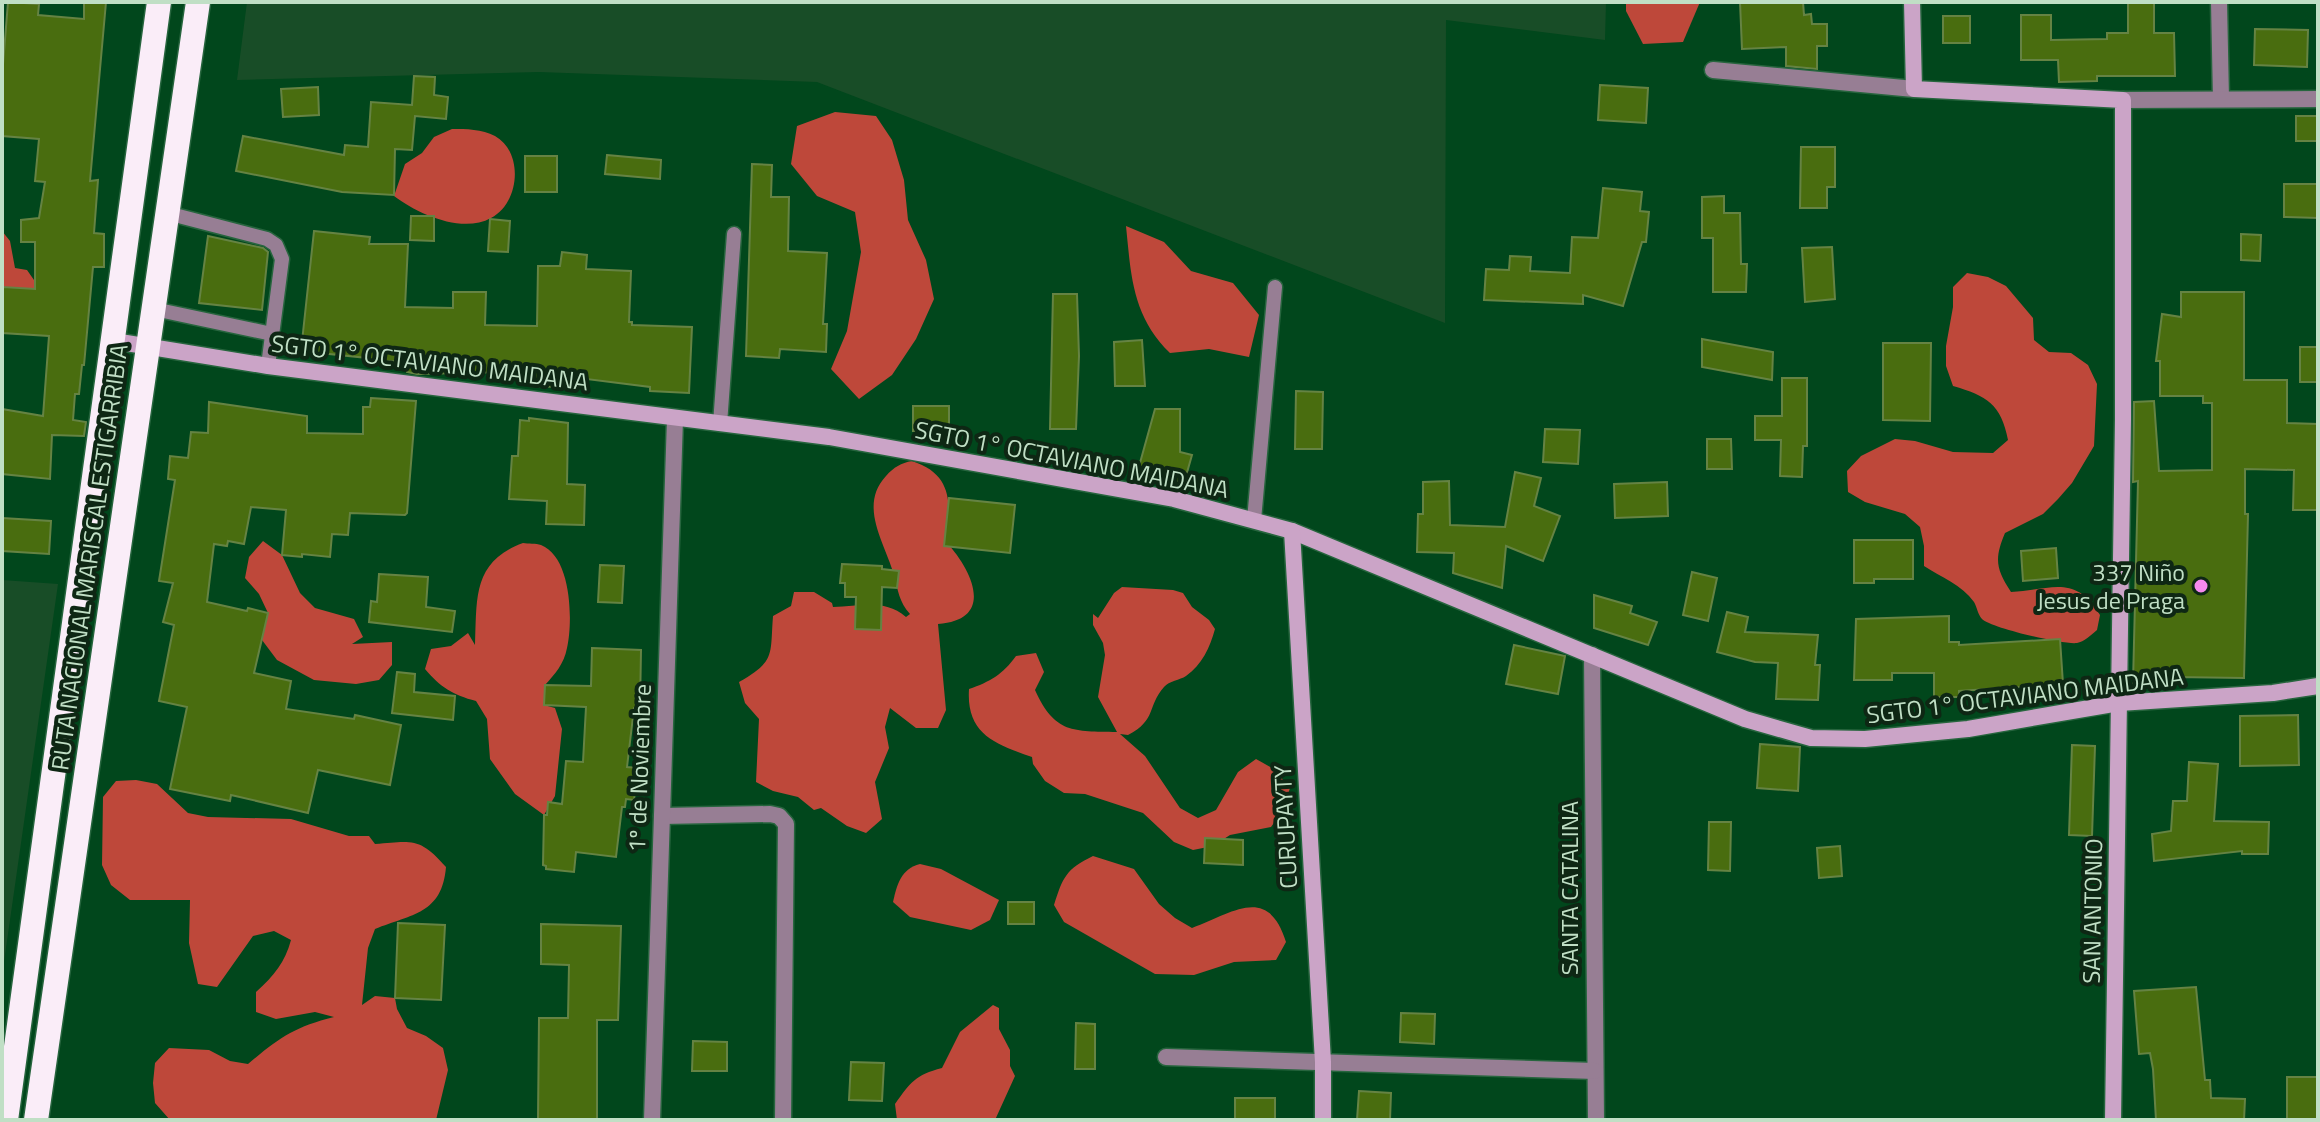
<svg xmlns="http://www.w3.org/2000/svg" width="2320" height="1122" font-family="'Titillium Web',sans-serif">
	<rect width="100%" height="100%" fill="#01471c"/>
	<!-- built -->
	<g fill="#184d27">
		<polygon points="247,2 1606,2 1605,40 1446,20 1445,323 817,82 539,72 237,80"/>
		<polygon points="2,580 58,584 2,976"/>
	</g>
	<!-- forest -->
	<g fill="#be483a">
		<polygon points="1626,2 1700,2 1683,42 1643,44 1626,11"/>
		<polygon points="835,112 876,116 892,140 904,180 908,220 926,260 934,299 916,339 892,375 859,399 831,369 847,331 861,252 855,212 817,196 791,164 797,126"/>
		<path d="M452,129C466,129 482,129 495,136C524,152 520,203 491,218C462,234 418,214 394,196L405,164L422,153L434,137Z"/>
		<path d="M1126,226L1164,242L1191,271L1233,283L1259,315L1249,357L1209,349L1170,353C1132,316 1131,275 1126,226Z"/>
		<polygon points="2,231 10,241 15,268 27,270 34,280 35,287 28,295 10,304 2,301"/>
		<path d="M1967,273L1988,277L2006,286L2033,318L2034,340L2049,352L2071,353L2088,365L2097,384L2094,446L2072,483L2058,499L2043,514L2005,533C1994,559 1996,569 2011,592C2051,590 2075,573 2100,615L2097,630C2091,635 2084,642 2077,643C2064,645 1991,628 1982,619C1978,615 1977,607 1974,602C1962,585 1941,577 1924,566V546L1920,527L1905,514L1865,502L1848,492L1847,471L1861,456L1895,439L1915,441L1953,452L1993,453L2008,440C2001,404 1987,396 1953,386L1946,366V346L1953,307V287Z"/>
		<path d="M912,461C955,475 950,506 947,543C972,570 996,620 938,624L946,710L938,728H916L890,708L885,727L889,748L875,782L882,819L866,833L847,826L821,808L814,810L798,797L773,791L756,782L759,719L745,703L739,682C776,661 770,655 773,616L791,606L794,592H814L832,603L833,607C860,607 883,598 906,617L910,614C899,602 898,590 894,575C885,543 858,506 886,476C894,467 901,463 912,461Z"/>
		<polygon points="263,541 282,555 300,593 315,608 354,619 363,637 352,644 392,642 392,665 379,680 356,684 314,680 277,660 262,640 264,619 268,613 259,594 245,578 249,557"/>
		<path d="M523,543C528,544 536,543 541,545C572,557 573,622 567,648C564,664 555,674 545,685L544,705L555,708L562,729L555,796L544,815L515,794L490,759L487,719L476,701C453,695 440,687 425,669L431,649L451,646L468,633L475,645C477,599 472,562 523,543Z"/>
		<path d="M1122,587L1173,590L1183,593L1192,607L1209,620L1215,629C1210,647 1202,665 1186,676C1180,680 1169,681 1164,687C1147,706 1157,720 1128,735L1120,734L1145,756L1180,808L1198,818L1216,810L1238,772L1256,759L1274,769L1290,788L1283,810L1271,827L1230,835L1213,846L1193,850L1174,842L1143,813L1085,794L1064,793L1045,781L1033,764L1032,757C995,744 966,734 969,689C990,682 1003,674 1016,656L1036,653L1044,672L1035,690C1055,734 1073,731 1117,732L1098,697L1105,655L1103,643L1093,625V614L1098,618L1114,593Z"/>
		<path d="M136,780L157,784L188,813L208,817L291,819L349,836H369L375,844C412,841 420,837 446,867C442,914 412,914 375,929L368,948L362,1005L375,996L395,998L397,1009L407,1028L426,1036L443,1048L448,1070L436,1120H170L155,1103L153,1083L155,1063L169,1048L209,1050L230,1061L248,1064C279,1038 294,1027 334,1017L315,1012L276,1019L256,1012V992C274,976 285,962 291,940L274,931L253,936L217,987L198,984L189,943L190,900H130L111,885L102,865L103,797L116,781Z"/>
		<path d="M1093,856L1134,869L1159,904L1175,918L1192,928C1233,913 1268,884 1286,942L1276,960L1234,962L1194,975L1155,974L1064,922L1054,905C1063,877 1066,869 1093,856Z"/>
		<path d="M920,864L941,869L999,900L990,920L971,930L910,917L893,902C897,884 901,869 920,864Z"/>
		<path d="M993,1005L999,1008V1029L1010,1050V1066L1015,1076L995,1120H897L895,1104C911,1082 915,1075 942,1068L960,1032Z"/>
	</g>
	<!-- building -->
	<g fill="#496d0f" stroke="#658343" stroke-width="2">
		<polygon points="8,2 39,4 38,15 84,19 84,2 106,2 90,181 98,180 94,233 104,234 104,267 93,267 84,365 82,365 79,394 75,394 73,420 86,422 84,436 52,435 50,479 2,474 2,409 43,416 49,336 2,333 3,287 35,289 35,242 21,242 21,220 39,218 45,182 35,181 39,139 2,136 2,77"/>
		<polygon points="1740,2 1803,2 1804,15 1811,14 1812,24 1827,24 1827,46 1817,46 1817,69 1786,66 1786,47 1742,49"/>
		<polygon points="2128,2 2154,2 2154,33 2174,33 2175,76 2097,76 2097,81 2059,82 2058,60 2021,60 2021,15 2051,15 2051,40 2107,39 2107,33 2128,33"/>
		<rect x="1943" y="16" width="27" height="27"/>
		<polygon points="2255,29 2308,30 2307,67 2254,65"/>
		<polygon points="414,76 435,77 434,95 448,97 446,119 415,116 412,150 395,149 394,195 342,192 236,171 243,136 344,155 345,145 368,147 371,102 412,105"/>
		<polygon points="1600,85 1648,88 1646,123 1598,120"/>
		<polygon points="318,87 319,115 283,117 281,89"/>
		<rect x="2296" y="116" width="22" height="25"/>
		<polygon points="1801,147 1835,147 1835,187 1827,187 1827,208 1800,208"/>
		<polygon points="607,155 661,160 660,179 605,174"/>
		<rect x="525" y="156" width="32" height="36"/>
		<polygon points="752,164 772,165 771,197 789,197 788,251 827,253 823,324 827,324 826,352 780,349 779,358 746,356"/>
		<polygon points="2284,184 2318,184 2318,218 2284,217"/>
		<polygon points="1603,188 1642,192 1640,211 1649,212 1646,242 1642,242 1623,306 1583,295 1583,304 1484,300 1486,269 1509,270 1510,256 1531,257 1530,271 1570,273 1572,237 1598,238"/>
		<polygon points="1724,196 1724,213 1740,213 1741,264 1747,264 1746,292 1713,292 1713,238 1702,238 1702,197"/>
		<polygon points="411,216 434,216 434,241 410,240"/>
		<polygon points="490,219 510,221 508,252 488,251"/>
		<polygon points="314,231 370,237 369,244 408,244 405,307 453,308 453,292 486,292 485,325 537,326 538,266 560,266 562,252 587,255 586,269 631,271 629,322 632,322 632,325 692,327 689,393 650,391 650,387 587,379 586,388 529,386 529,380 508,379 509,372 417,374 407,372 407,361 367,361 367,358 301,351"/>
		<polygon points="2241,234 2261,235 2260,261 2241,260"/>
		<polygon points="208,236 263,248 268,252 262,310 199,303"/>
		<polygon points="1832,247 1835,299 1805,302 1802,248"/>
		<polygon points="2181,292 2244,292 2244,380 2287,380 2287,423 2318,424 2318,510 2293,510 2294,470 2245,469 2245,514 2248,514 2244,678 2174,677 2174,684 2133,683 2138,481 2133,482 2134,402 2154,401 2159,471 2212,470 2212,403 2203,403 2203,396 2160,396 2160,361 2156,361 2162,314 2181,317"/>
		<polygon points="1053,294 1077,294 1079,356 1076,429 1050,429"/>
		<polygon points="1702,339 1773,352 1772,380 1702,367"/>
		<polygon points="1142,340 1145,386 1115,386 1114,342"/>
		<polygon points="1883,343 1931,343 1930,421 1883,420"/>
		<rect x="2300" y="347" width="18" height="35"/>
		<polygon points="1782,378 1807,378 1807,446 1803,446 1802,477 1780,476 1781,440 1755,440 1755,416 1782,416"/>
		<polygon points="1296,391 1323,392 1322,449 1295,449"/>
		<polygon points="371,398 416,401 407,513 405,515 350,513 348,535 332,534 330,557 302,554 302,557 282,555 286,510 251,507 244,544 228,541 227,546 214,544 207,602 247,611 248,608 268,613 254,673 291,681 286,709 354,719 355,715 401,725 390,785 318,770 308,813 231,795 230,801 170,789 187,707 159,701 174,625 163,622 173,583 159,581 175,480 168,479 170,456 188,458 191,432 208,433 209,402 307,416 307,433 363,434 363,407 370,407"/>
		<rect x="913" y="406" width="36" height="25"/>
		<polygon points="1155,409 1180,409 1180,452 1192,455 1184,483 1138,470"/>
		<polygon points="529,418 568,423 567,484 585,485 584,525 546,524 547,501 509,499 512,456 518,456 520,420 529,421"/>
		<polygon points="1545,429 1580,430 1578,464 1543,462"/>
		<polygon points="1707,439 1731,439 1732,469 1707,469"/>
		<polygon points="1515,472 1541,478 1534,506 1560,516 1543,561 1506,546 1502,588 1453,573 1454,553 1417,552 1418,514 1423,514 1423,482 1449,481 1450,525 1505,527"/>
		<polygon points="1667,482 1668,516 1615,518 1614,484"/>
		<polygon points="949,498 1015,505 1010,553 944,546"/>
		<polygon points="2,518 51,521 49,554 2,551"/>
		<polygon points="1854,540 1913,540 1913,579 1874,579 1874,583 1854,583"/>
		<polygon points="2056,548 2058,578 2023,581 2021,551"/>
		<polygon points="842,564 882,566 882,569 899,571 897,588 882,587 881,630 855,629 856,597 845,597 845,583 840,583"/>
		<polygon points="600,565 624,566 622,603 598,602"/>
		<polygon points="1692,572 1717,578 1708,621 1683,615"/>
		<polygon points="379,574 428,577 426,607 455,611 452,632 369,622 371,601 377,602"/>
		<polygon points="1594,595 1632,606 1630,613 1657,622 1648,645 1594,628"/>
		<polygon points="1727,612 1748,617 1745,632 1818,635 1815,665 1820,665 1818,700 1776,699 1778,663 1755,662 1717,652"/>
		<polygon points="1949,616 1949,642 1959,642 1959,645 2060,639 2063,684 1959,691 1959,697 1934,697 1934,673 1892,673 1892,680 1854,680 1856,619"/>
		<polygon points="1514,645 1565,656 1558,694 1506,684"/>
		<polygon points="592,648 641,650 640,707 634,708 627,767 638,768 634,800 626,799 625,807 622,807 616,857 576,852 574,872 546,869 546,866 543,865 544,815 547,815 548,802 562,804 566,761 583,762 586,707 544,705 545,685 591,686"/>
		<polygon points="397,672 415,674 414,692 455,696 453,720 392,713"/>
		<polygon points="2298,715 2299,765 2240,766 2240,716"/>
		<polygon points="1760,744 1800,747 1798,791 1757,788"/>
		<polygon points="2072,745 2095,746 2092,836 2069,835"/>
		<polygon points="2189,762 2218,764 2214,821 2269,822 2268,854 2242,854 2242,851 2154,861 2152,834 2171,831 2173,801 2187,801"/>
		<polygon points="1709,822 1731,822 1730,871 1708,870"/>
		<polygon points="1205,838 1243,840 1243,865 1204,863"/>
		<polygon points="1840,846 1842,876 1819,878 1817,848"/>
		<rect x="1008" y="902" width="26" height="22"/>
		<polygon points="398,923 445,925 441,1000 395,998"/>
		<polygon points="541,924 621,926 618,1020 597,1020 597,1120 538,1120 539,1018 568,1018 569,965 541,964"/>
		<polygon points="2196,987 2205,1080 2210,1080 2211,1098 2245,1099 2244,1120 2156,1120 2153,1069 2150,1053 2139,1054 2134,991"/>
		<polygon points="1401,1013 1435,1014 1434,1044 1400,1042"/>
		<polygon points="1076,1023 1095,1024 1095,1069 1075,1069"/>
		<polygon points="693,1041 727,1042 727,1071 692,1071"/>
		<polygon points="851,1062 884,1063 882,1101 849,1100"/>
		<rect x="2287" y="1077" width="31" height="43"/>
		<polygon points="1359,1091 1391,1093 1390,1120 1357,1120"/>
		<rect x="1235" y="1098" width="40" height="22"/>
	</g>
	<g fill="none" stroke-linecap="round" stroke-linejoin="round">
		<!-- lane casing -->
		<g stroke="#27653e" stroke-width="17">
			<g id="lane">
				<polyline points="167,213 267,239 276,245 282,259 268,366"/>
				<polyline points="154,309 272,334"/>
				<polyline points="720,424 734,234"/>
				<polyline points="1254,520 1275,287"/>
			</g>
		</g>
		<!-- street casing -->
		<g stroke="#27653e" stroke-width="19">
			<g id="street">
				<polyline points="2219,2 2221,99"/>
				<polyline points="1713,70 1914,89"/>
				<polyline points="2123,100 2318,99"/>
				<polyline points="1592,655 1596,1120"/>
				<polyline points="662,816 770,814 779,816 786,824 783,1120"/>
				<polyline points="1166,1057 1595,1071"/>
				<polyline points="652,1120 675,419"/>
			</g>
		</g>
		<!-- secondary casing -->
		<g stroke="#27653e" stroke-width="19">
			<g id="secondary">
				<polyline points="1912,2 1914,89 2123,100 2123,419 2113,1120"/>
				<polyline points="114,341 268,366 829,437 1174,499 1292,531 1745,719 1811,738 1865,739 1968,729 2119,703 2273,693 2318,686"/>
				<polyline points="1292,531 1323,1062 1323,1120"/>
			</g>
		</g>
		<!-- highway casing -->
		<g stroke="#27653e" stroke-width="27">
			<g id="highway">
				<polyline points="6,1120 159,2"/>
				<polyline points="36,1120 198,2"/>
			</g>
		</g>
		<!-- lane -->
		<use href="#lane" stroke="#977e94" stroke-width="14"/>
		<!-- street -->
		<use href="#street" stroke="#977e94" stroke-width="16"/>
		<!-- secondary -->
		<use href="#secondary" stroke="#cba4c7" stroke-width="16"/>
		<!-- highway -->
		<use href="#highway" stroke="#faedf8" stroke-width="24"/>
	</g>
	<!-- markers -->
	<circle fill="#f589ee" stroke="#0e2714" stroke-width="3" cx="2201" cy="586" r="8"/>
	<g text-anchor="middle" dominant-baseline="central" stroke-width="8" stroke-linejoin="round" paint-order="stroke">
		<!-- street labels -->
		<g font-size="24" fill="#c0dfc5" stroke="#0e2714">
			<text transform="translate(430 362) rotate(7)">SGTO 1° OCTAVIANO MAIDANA</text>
			<text transform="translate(1072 459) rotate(11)">SGTO 1° OCTAVIANO MAIDANA</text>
			<text transform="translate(89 557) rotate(-82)">RUTA NACIONAL MARISCAL ESTIGARRIBIA</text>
			<text transform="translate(2025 695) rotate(-7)">SGTO 1° OCTAVIANO MAIDANA</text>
			<text transform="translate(639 768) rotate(-88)">1º de Noviembre</text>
			<text transform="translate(1285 827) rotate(-93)">CURUPAYTY</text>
			<text transform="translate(1569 888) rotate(-90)">SANTA CATALINA</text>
			<text transform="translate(2092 911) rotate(-89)">SAN ANTONIO</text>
		</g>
		<!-- poi labels -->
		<g font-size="24" fill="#c0dfc5" stroke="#0e2714" text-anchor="end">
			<text x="2185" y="572">337 Niño<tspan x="2185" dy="28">Jesus de Praga</tspan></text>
		</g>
	</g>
	<!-- border -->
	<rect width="2320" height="1122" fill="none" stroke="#c0dfc5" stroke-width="8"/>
</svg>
